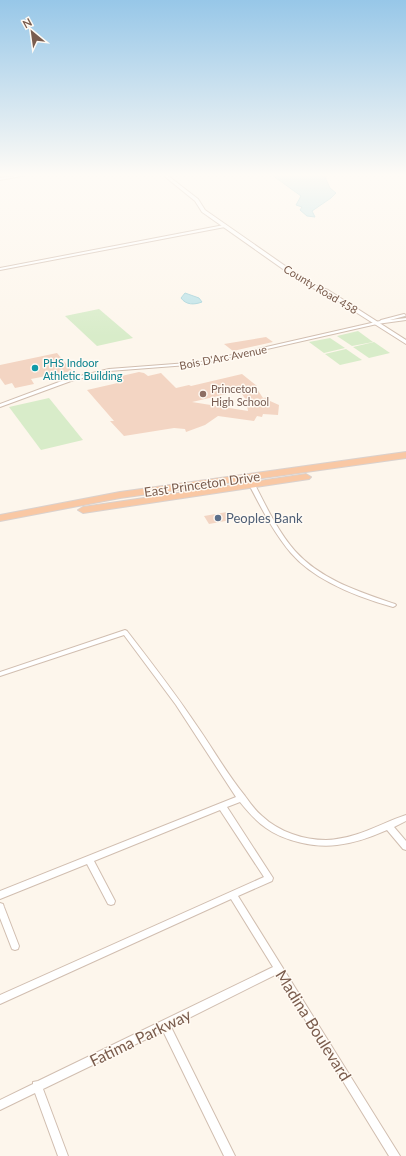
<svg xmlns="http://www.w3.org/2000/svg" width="406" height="1156" font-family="Lato,sans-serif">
	<rect width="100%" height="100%" fill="#fdf6ec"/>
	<!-- green -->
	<g fill="#d8ecc9">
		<polygon points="99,309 133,338 97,346 65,316"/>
		<polygon points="358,331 373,342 352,346 337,336"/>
		<polygon points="330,338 345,348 324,353 309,342"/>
		<polygon points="374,342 390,353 369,358 353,347"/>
		<polygon points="346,349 362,360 340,365 325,354"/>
		<polygon points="49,398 83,440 41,450 9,407"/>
	</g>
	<!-- water -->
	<g fill="#bfe3e8" stroke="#a5d3da">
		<polygon points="272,175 324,175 330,188 336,193 331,198 312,211 315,217 307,216 300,210 302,207 296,205 301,196"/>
		<path d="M185,293L199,298L202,302C194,305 186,305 181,298Z"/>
	</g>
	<!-- building -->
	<g fill="#f3d5c3" fill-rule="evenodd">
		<polygon points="266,337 273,342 233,351 224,344"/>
		<polygon points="57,353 72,371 31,379 34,384 15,388 12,383 5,385 0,378 0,365"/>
		<path d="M139,372L144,373L148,376L161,373L176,388L189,385L191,386L242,374L257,386H255L263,398L269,397L270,401L279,405L278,415L263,414L262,417L257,416L254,421L218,416L205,425L186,432L185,429L174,428L124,436L110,421H114L87,390L122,382L117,377ZM240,391L246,400L248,411L192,402Z"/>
		<polygon points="227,512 231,520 209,524 204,516"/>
	</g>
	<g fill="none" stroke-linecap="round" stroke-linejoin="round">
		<!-- minor casing -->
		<g stroke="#d1beb0" stroke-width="2">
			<g id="minor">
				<polygon points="224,225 226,226 225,227 0,270 0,268"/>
				<polygon points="404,314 406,315 405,316 390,320 406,318 406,320 377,324 201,364 109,371 71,381 0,407 0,404 67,379 109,369 201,362 380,321 381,320"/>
				<path d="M248,475L251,477C264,502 276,529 295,551C321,580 360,592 395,604L396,605L395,606L393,607C358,597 315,581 291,553C272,531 259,503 245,477Z"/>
				<path d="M125,630L127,631C151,662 175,693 197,726C213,749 227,774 245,796C250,803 255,810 262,816C279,832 304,840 326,840C357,839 379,824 406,815V821L394,827L406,841V850L403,849L387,830C371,837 355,843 337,845C315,848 284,841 266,828C256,821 248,812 240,802L227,807L273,878L272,881L238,896L400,1156H389L277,974L171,1027L235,1156H224L163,1031L43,1089L68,1156H58L35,1093L0,1110V1100L33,1084V1082L38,1081L273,967L231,899L0,1004V995L264,877L220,810L94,861L115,901L114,904L111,905L108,904L87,864L0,899V891L236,797L176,705L124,635L0,676V672Z"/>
				<polygon points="0,903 3,904 4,907 19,946 18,949 15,950 12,949 0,918"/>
			</g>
		</g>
		<!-- tertiary casing -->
		<g stroke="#d1beb0" stroke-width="2">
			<g id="tertiary">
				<polygon points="21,175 27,175 0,180 0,178"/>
				<polygon points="163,175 167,175 198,199 205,210 311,284 328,290 406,340 406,344 324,292 307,286 202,212 195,201"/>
			</g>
		</g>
		<!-- trunk casing -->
		<g stroke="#dad1cd" stroke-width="2">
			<g id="trunk">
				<polygon points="406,452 406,458 120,498 0,521 0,515 120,492"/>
				<polygon points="306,474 311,477 309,479 83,513 78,510 83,507"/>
			</g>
		</g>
		<!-- minor -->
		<use href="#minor" fill="#fff" fill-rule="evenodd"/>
		<!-- tertiary -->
		<use href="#tertiary" fill="#fff" fill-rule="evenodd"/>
		<!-- trunk -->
		<use href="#trunk" fill="#f9c8a4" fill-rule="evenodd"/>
	</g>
	<!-- sky -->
	<linearGradient id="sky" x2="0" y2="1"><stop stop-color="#97c7e8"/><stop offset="0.52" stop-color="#fefbf6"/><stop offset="1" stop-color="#fefbf6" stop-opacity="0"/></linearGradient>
	<rect width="406" height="336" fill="url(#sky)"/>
	<!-- markers -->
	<circle fill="#0f9aa8" stroke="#fffaf3" stroke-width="1.5" cx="35" cy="368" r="4"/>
	<circle fill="#8d6e63" stroke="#fffaf3" stroke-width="1.5" cx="203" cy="394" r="4"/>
	<circle fill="#5c6f8a" stroke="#fffaf3" stroke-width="1.5" cx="218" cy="518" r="4"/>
	<g text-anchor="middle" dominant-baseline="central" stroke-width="3" stroke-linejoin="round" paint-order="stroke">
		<!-- far-street labels -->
		<g font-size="11" fill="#7a5c4d" stroke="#fffaf3">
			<text transform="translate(321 289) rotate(31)">County Road 458</text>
			<text transform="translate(223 357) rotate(-11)">Bois D'Arc Avenue</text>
		</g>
		<!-- far-culture labels -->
		<g font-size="11" fill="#0d838f" stroke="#fffaf3" text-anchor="start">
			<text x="43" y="362">PHS Indoor<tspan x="43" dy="13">Athletic Building</tspan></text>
		</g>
		<!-- far-education labels -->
		<g font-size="11" fill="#785e54" stroke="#fffaf3" text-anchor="start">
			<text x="211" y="388">Princeton<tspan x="211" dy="13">High School</tspan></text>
		</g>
		<!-- street labels -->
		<g font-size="13" fill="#7a5c4d" stroke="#fffaf3">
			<text transform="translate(202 484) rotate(-8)">East Princeton Drive</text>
		</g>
		<!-- service labels -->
		<g font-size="13" fill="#4e5e75" stroke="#fffaf3" text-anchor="start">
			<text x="226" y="518">Peoples Bank</text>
		</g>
		<!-- near-street labels -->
		<g font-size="16" fill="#7a5c4d" stroke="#fffaf3">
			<text transform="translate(314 1025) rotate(58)">Madina Boulevard</text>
			<text transform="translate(140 1037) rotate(-26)">Fatima Parkway</text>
		</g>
	</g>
	<!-- north arrow -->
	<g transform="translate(32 32) rotate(331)" stroke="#fffaf3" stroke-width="3" paint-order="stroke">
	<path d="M0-3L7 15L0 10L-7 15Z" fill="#7a5c4d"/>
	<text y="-6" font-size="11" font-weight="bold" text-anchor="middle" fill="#7a5c4d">N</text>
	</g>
</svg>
